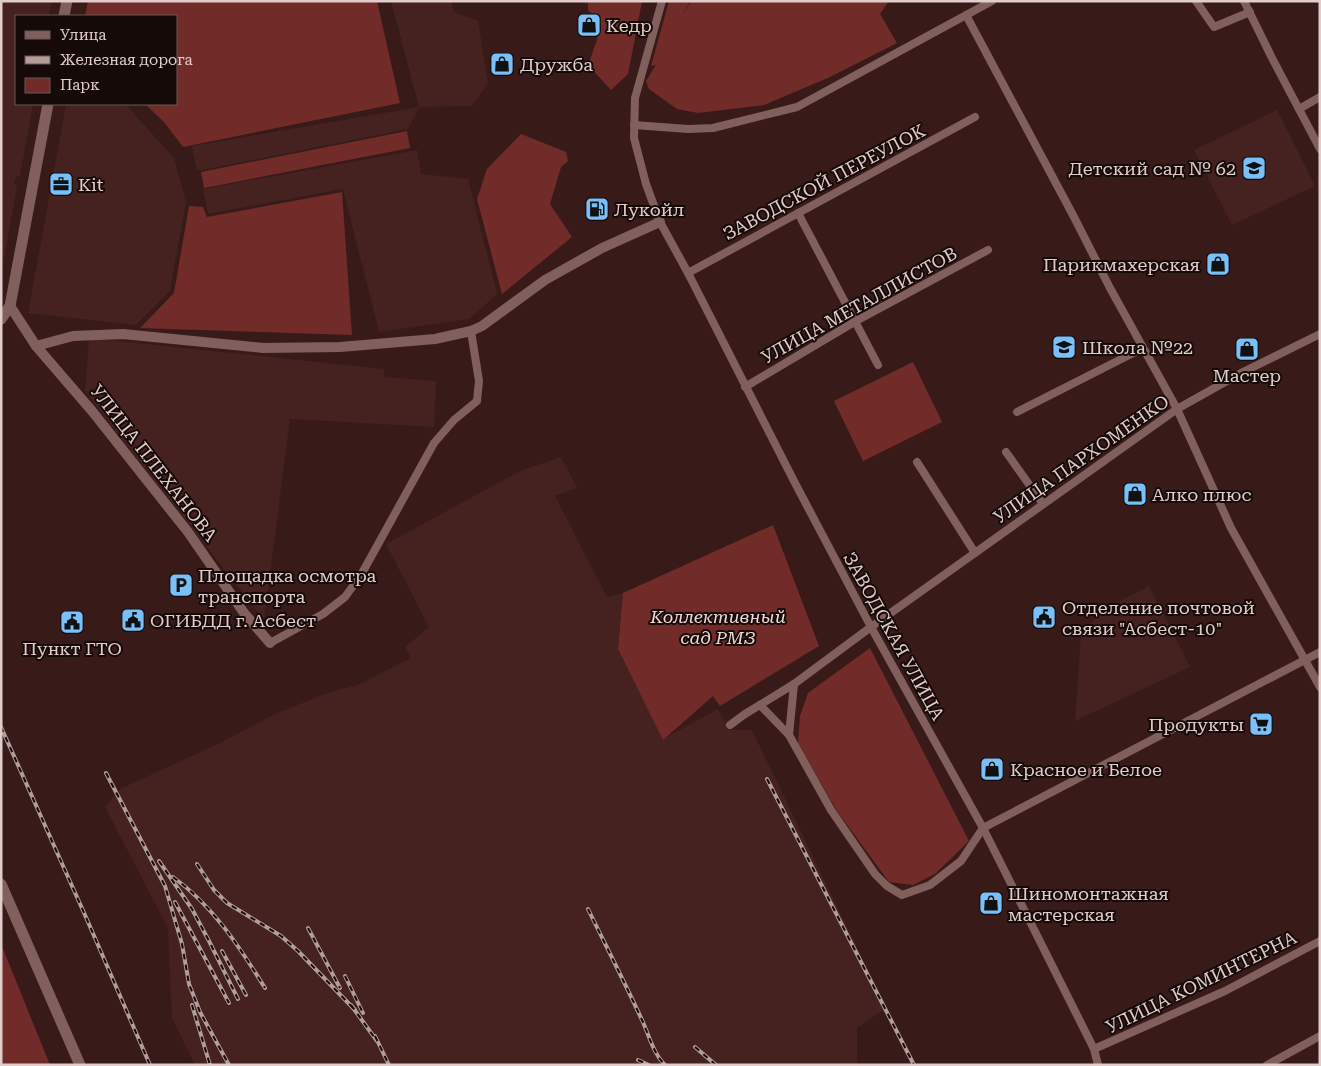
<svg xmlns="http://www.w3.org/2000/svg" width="1321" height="1066" font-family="'Roboto Serif',serif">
	<rect width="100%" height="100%" fill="#381b19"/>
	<!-- built -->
	<g fill="#45211f">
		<polygon points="1,1 52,1 49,16 16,16 16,104 33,104 20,176 16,177 14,183 17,188 4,258 1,257"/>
		<polygon points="391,1 451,1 454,12 478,21 488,83 472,106 419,107 408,129 197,171 192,146 419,107"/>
		<polygon points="66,104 125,104 174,158 186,202 170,291 136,325 28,313"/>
		<polygon points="1277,110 1315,186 1232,225 1194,150"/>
		<polygon points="417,150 421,174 468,179 497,294 469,319 379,332 343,189 208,214 203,189"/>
		<polygon points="89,338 384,369 384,377 436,381 434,427 290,419 264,620 85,391"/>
		<polygon points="561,457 577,488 555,496 607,597 623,593 618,649 663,739 718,709 729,730 752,730 886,1008 857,1028 857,1065 195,1065 172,1018 168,928 105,807 120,789 222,742 275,714 330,692 358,685 411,658 405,647 429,627 386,544 520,471"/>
		<polygon points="1149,586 1190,667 1075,721 1081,633 1103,610"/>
	</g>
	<!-- green -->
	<g fill="#712c2a">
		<polygon points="88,1 377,1 400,103 183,147 164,122 145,104 176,104 176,16 85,16"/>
		<path d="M588,1H642L628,74L611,90L589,66C592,45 609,29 588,10Z"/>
		<polygon points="669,1 690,1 682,17 691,1 889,1 880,14 897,43 830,77 764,105 698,113 677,109 649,89 646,81 656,65 651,66"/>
		<polygon points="407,131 410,148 204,188 201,172"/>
		<polygon points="521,134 566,152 568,161 561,167 550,204 572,237 502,294 477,199 487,169"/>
		<polygon points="342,192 352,335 140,328 174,293 189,206 203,207 207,217"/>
		<polygon points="913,362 942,422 863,461 834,401"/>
		<polygon points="773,525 819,646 720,706 713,696 663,740 618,649 623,593"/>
		<polygon points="870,648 969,841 935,874 913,885 889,882 837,811 798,743 800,716 808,693"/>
		<polygon points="1,944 50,1065 1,1065"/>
	</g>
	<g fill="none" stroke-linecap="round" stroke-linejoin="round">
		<!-- minor -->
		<g stroke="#815f5c" stroke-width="8">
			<polyline points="662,1 635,98 634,138 646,184 660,222 688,273 795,483 871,627 983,828 1094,1049 1098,1065"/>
			<polyline points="1196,1 1214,27 1250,12"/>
			<polyline points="1244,1 1272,58 1320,149"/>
			<polyline points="966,15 1074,217 1110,288 1177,409 1231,528 1320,687"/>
			<polyline points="1299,109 1320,97"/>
			<polyline points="634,125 688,129 713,128 797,107 992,1"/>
			<polyline points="798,213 878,365"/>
			<polyline points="688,273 975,117"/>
			<polyline points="745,387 856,321 988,250"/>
			<polyline points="1017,412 1143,348"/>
			<polyline points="1006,452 1043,504"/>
			<polyline points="917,462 975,553"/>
			<polyline points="270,643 323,614 345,597 361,575 434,443 454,420 477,401 479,381 471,331"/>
			<polyline points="794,684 789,735 831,810 875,874 887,886 902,895 930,885 961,861 983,828 1320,652"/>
			<polyline points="760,705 789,735"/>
			<polyline points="730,725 745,714 794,684 871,627 1177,409 1243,372 1320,334"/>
			<polyline points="1094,1049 1225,991 1320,941"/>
			<polyline points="1267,1065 1320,1036"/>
		</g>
		<!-- tertiary -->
		<g stroke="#815f5c" stroke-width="10">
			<polyline points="10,306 36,346 92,411 188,532 244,613 270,643"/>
			<polyline points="36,346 73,336 123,334 263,348 340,347 435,339 471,331 482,326 545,280 602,248 660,222"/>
		</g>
		<!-- secondary -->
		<g stroke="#815f5c" stroke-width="11">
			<polyline points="64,16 67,1"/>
			<polyline points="1,319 10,306 48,104"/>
			<polyline points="1,884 80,1065"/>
		</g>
		<!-- rail casing -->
		<g stroke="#b39d9b" stroke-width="4">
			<g id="rail">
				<polyline points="1,727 85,915 150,1065"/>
				<polyline points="106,773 165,886 182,944 189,984 200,1012 229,1065"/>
				<polyline points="767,779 914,1065"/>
				<polyline points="159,861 192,909 209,941 238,999"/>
				<polyline points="197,864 214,890 227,903 281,936 298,951 355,1010"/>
				<path d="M173,877C213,906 239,946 265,988"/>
				<polyline points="175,902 229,1003"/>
				<path d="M588,909C606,946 625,983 642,1020C649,1035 653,1053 665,1065"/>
				<polyline points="308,928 340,988"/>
				<polyline points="222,951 246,995"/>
				<polyline points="345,976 363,1013"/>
				<polyline points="192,1005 210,1065"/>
				<polyline points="351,1005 377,1041"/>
				<polyline points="375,1036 389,1065"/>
				<polyline points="695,1047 716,1065"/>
				<polyline points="638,1060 649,1065"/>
			</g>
		</g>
		<!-- rail -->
		<use href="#rail" stroke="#160a09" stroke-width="2" stroke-dasharray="5.5" stroke-linecap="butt"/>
	</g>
	<!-- icons -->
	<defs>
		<g id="shop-square" transform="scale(1.25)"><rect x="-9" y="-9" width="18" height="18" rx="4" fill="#79bff8" stroke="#160a09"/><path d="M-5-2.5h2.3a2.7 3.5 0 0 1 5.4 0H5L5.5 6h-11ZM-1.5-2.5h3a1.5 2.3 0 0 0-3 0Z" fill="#111"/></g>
		<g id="school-square" transform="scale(1.25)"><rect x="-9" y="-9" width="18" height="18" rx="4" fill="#79bff8" stroke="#160a09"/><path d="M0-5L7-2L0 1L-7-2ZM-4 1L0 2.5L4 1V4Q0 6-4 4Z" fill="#111"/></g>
		<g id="office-square" transform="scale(1.25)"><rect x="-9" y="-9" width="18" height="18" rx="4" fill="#79bff8" stroke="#160a09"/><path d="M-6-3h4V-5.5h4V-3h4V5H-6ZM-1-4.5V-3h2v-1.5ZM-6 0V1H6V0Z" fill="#111"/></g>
		<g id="fuel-square" transform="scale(1.25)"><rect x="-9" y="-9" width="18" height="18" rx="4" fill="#79bff8" stroke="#160a09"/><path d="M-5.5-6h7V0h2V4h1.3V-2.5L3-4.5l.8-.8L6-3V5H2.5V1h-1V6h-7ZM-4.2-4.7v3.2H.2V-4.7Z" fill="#111"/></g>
		<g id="parking-square" transform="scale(1.25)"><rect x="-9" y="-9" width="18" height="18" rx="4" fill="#79bff8" stroke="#160a09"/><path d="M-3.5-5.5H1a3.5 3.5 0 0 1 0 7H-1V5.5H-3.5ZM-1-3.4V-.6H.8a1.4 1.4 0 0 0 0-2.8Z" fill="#111"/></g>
		<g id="civic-square" transform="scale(1.25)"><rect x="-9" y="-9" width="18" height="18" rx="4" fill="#79bff8" stroke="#160a09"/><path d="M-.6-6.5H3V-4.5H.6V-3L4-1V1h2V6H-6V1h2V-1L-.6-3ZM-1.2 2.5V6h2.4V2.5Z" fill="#111"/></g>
		<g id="supermarket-square" transform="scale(1.25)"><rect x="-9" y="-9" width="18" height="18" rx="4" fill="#79bff8" stroke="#160a09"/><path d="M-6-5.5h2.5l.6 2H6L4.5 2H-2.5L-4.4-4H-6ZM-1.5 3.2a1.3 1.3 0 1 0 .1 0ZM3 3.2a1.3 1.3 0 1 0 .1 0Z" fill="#111"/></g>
	</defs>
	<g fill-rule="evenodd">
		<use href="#shop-square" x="589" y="25"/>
		<use href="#shop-square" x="502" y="64"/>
		<use href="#school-square" x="1254" y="168"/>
		<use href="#office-square" x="61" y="184"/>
		<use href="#fuel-square" x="597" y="209"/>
		<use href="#shop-square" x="1218" y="264"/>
		<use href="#school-square" x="1064" y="347"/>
		<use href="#shop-square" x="1247" y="349"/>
		<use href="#shop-square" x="1135" y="494"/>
		<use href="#parking-square" x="181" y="585"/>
		<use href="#civic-square" x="1044" y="617"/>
		<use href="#civic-square" x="133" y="620"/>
		<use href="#civic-square" x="72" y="622"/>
		<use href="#supermarket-square" x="1261" y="724"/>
		<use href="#shop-square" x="992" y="769"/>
		<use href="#shop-square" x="991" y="903"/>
	</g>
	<g text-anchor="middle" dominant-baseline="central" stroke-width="4" stroke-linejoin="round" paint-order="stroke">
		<!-- poi labels -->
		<g font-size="18" fill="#e1cdcb" stroke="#160a09" text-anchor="start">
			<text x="606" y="25">Кедр</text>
			<text x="520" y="64">Дружба</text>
			<text x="1236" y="168" text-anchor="end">Детский сад № 62</text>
			<text x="78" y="184">Kit</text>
			<text x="614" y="209">Лукойл</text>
			<text x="1200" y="264" text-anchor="end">Парикмахерская</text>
			<text x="1082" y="347">Школа №22</text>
			<text x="1247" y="375" text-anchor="middle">Мастер</text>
			<text x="1152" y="494">Алко плюс</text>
			<text x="198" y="575">Площадка осмотра<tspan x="198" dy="21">транспорта</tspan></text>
			<text x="1062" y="607">Отделение почтовой<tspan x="1062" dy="21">связи "Асбест-10"</tspan></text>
			<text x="150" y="620">ОГИБДД г. Асбест</text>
			<text x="72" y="648" text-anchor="middle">Пункт ГТО</text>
			<text x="1244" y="724" text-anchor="end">Продукты</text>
			<text x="1010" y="769">Красное и Белое</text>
			<text x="1008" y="893">Шиномонтажная<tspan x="1008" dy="21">мастерская</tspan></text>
		</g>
		<!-- street labels -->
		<g font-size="18" fill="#e1cdcb" stroke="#160a09">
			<text transform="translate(824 182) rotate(-28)">ЗАВОДСКОЙ ПЕРЕУЛОК</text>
			<text transform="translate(859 305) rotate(-29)">УЛИЦА МЕТАЛЛИСТОВ</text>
			<text transform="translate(1081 459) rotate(-35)">УЛИЦА ПАРХОМЕНКО</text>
			<text transform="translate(154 463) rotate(52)">УЛИЦА ПЛЕХАНОВА</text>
			<text transform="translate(894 636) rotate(61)">ЗАВОДСКАЯ УЛИЦА</text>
			<text transform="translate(1201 982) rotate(-26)">УЛИЦА КОМИНТЕРНА</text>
		</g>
		<!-- park labels -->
		<g font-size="18" font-style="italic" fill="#f1d9d6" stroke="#160a09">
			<text x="718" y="616">Коллективный<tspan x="718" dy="21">сад РМЗ</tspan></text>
		</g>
	</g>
	<!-- border -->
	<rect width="1321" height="1066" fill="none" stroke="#e1cdcb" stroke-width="5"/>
	<!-- legend -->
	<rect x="15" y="15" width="162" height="90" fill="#160a09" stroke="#675857"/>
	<rect x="25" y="31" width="25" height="8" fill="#815f5c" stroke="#675857"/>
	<text x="60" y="40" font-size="15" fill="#e1cdcb">Улица</text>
	<rect x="25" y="56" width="25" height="8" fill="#b39d9b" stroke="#675857"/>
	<text x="60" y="65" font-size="15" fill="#e1cdcb">Железная дорога</text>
	<rect x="25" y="78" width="25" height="15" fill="#712c2a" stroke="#675857"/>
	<text x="60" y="90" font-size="15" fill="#e1cdcb">Парк</text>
</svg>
